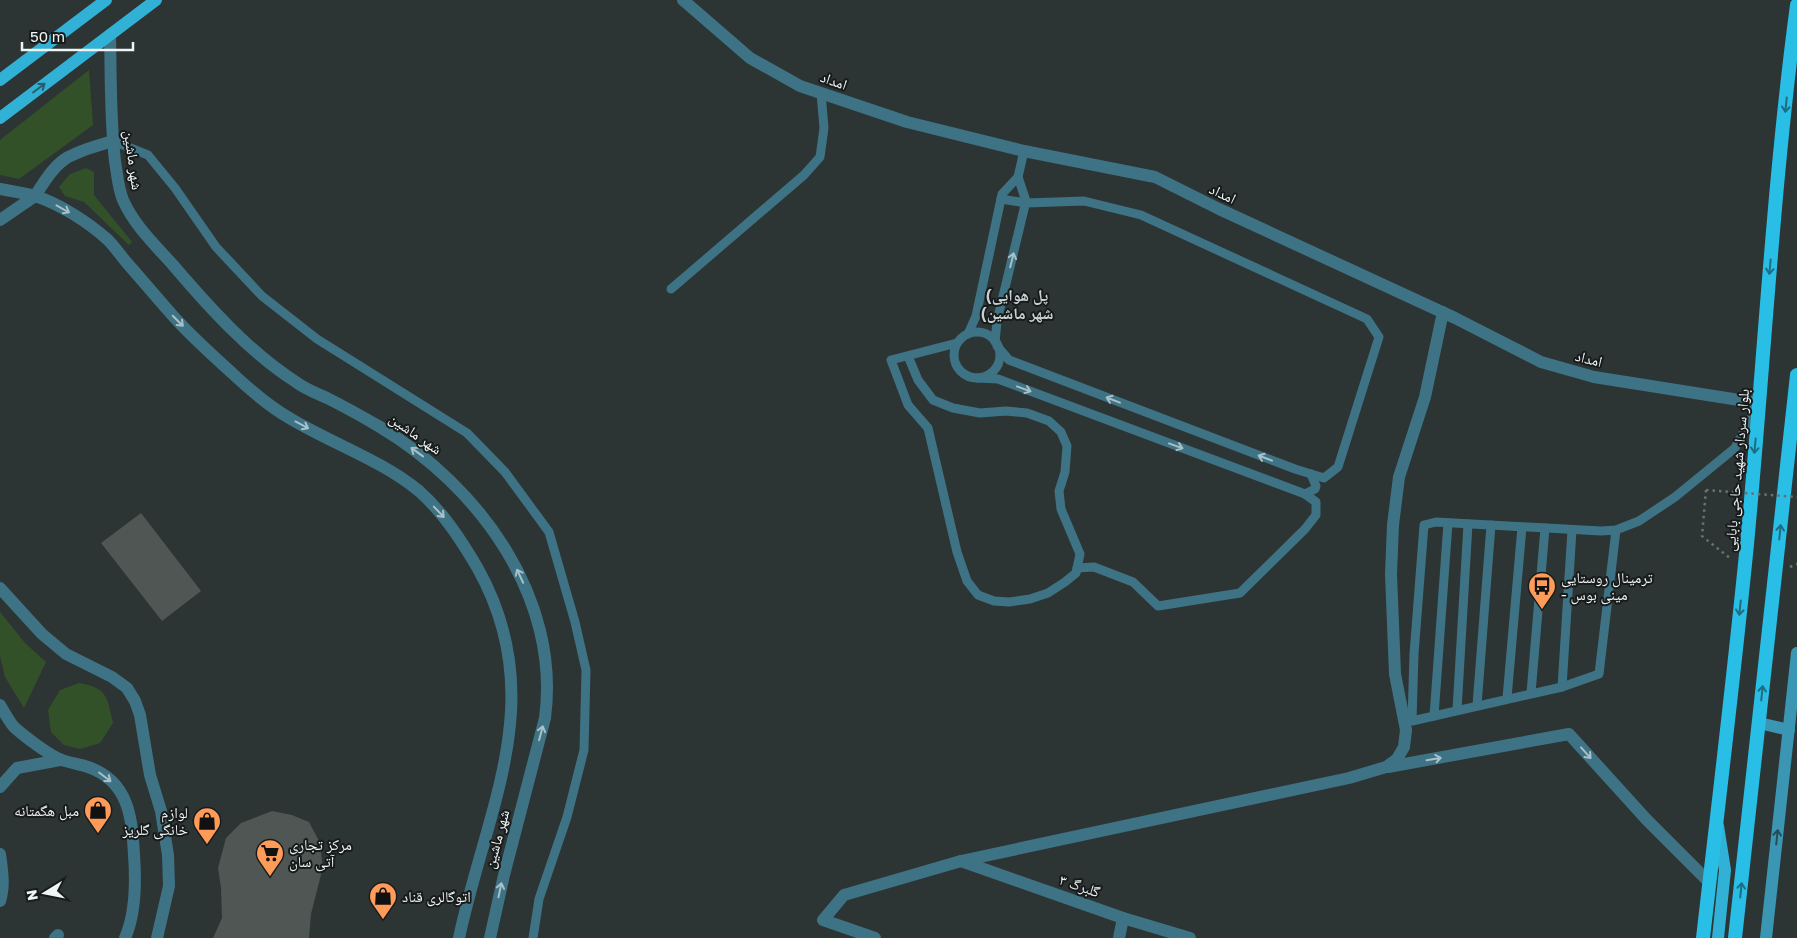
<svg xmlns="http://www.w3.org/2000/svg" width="1797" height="938" font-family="'Golos Text','Noto Naskh Arabic',sans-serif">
	<rect width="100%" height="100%" fill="#2d3434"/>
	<!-- green -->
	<g fill="#335128">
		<polygon points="89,70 93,125 19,179 0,175 0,140"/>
		<polygon points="86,168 94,172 94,195 132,242 129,245 84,202 65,196 59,187 70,174"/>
		<polygon points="0,612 25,643 46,662 24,708 5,677 0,656"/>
		<path d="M79,683C108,688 107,697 113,723L100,743L80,749L64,745L51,732L48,710L60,690Z"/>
	</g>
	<!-- building -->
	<g fill="#4f5653">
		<polygon points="141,513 201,591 162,621 101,543"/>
		<polygon points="272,811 292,815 309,822 319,841 323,867 311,914 309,938 213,938 222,918 221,888 218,868 226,838 241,823"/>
	</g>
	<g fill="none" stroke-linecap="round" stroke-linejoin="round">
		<!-- path -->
		<g stroke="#697070" stroke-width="2.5" stroke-dasharray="2.5 4" stroke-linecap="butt">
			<polyline points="1706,490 1702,536 1731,559"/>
			<polyline points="1790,567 1797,564"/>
		</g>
		<!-- service -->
		<g stroke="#3e7385" stroke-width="9">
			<polyline points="113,141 148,155 175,188 216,247 262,296 317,339 467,433 505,472 549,532 575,622 586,670 584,750 567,817 539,899 533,938"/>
			<polyline points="1018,177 1024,151"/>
			<polyline points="671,289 804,175 820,157 824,128 821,93"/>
			<circle cx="977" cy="355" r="23"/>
			<polyline points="968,334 976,316 1002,194 1018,177 1026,201 997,321 995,342"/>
			<polyline points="997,346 1009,360 1295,469 1324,478 1338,467 1379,337 1367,319 1141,215 1084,201 1026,203 1001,199"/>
			<polyline points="908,356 918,380 933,400 953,408 980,413 1006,411 1027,413 1049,421 1061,432 1067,446 1065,472 1059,491 1061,509 1080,554 1076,573 1065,582 1048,593 1030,599 1009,602 994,601 978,595 967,581 957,552 928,428 908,405 891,360 957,343"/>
			<polyline points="977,378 998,379 1305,494 1316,502 1316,515 1305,529 1240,593 1158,606 1133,582 1094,567 1077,568"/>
			<polyline points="1305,494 1315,489 1316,486 1311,474"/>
			<polyline points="1616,530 1599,674 1562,687 1412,721 1414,654 1424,525 1436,522 1601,531 1616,530 1639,521 1675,497 1735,448 1756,408"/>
			<polyline points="1562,687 1572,530"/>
			<polyline points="1531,693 1545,528"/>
			<polyline points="1507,698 1522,527"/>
			<polyline points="1477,705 1491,525"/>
			<polyline points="1457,710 1468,524"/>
			<polyline points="1434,716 1448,523"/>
		</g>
		<!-- minor -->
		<g stroke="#3e7385" stroke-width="12">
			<polyline points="0,220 35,196"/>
			<polyline points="0,588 42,634 66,654 112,677 127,688 135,701 140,715 150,775 161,811 168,855 169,886 157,938"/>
			<path d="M0,705C4,712 9,721 14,727C24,736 50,756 62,760C70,763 79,764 88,767C129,781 132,818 134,855C136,882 136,913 125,938"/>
			<polyline points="1388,767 1569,734 1646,819 1709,882"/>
			<polyline points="0,787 17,768 60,760"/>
			<path d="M0,854C2,869 5,886 0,901"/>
			<polyline points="961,861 1123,918 1190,938"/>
			<polyline points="55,938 58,935"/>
			<polyline points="875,938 823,920 844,895 961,861 1349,778 1386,767 1397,759 1404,747 1406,730 1395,674 1391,574 1393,525 1399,477 1425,397 1443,312"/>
			<polyline points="1119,938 1123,918"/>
		</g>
		<!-- tertiary -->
		<g stroke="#3e7385" stroke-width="12">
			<polyline points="683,0 750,58 800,86 907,122 1024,151 1155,177 1219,209 1455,318 1541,362 1594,377 1758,403"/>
			<path d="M110,35C111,77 110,119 115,161C117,173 118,188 123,200C134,225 155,245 173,265C208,306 250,353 296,382C305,389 316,393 327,398C345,407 363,417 380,427C479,486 561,598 545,718L504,875L490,938"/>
			<path d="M0,189C11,191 24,193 35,196C60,204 88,222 108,240C115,247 121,256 127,263C143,281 158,299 174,317C192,337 212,355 232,373C250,390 270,407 291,419C333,444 381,460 419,491C443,512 461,540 477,567C551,698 487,806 459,938"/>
			<path d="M35,196C43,184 52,168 65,159C79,150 97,146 113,141"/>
		</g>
		<!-- secondary -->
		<g stroke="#3b96b3" stroke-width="12">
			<polyline points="1759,723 1789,730"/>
			<polyline points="1766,938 1797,653"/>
		</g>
		<!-- primary -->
		<g stroke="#32b1d6" stroke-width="12">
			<polyline points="0,80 106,0"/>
			<polyline points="0,118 156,0"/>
			<polyline points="1718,938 1725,870 1718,826"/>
		</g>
		<!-- trunk -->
		<g stroke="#28bee6" stroke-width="14">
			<path d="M1703,938C1718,807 1734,676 1747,544C1764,364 1773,184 1797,5"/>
			<polyline points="1735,938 1797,375"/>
		</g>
		<!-- path-bridge -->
		<polyline stroke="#697070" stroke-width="2.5" stroke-dasharray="2.5 4" stroke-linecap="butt" points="1706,490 1797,497"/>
	</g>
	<!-- one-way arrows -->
	<defs><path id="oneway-shaft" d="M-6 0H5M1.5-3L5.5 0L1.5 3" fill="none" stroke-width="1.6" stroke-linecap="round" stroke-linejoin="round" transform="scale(1.25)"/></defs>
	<use stroke="#245e6f" href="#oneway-shaft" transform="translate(39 88) rotate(-37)"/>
	<g stroke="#206c80">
		<use href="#oneway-shaft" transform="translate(1786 105) rotate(96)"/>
		<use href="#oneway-shaft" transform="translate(1770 267) rotate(95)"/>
		<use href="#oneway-shaft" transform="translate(1755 446) rotate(95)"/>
		<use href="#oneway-shaft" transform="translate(1780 532) rotate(-84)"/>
		<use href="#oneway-shaft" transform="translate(1740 608) rotate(96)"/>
		<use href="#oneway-shaft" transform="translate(1762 693) rotate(-84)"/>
		<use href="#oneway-shaft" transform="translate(1741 890) rotate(-84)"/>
	</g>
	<g stroke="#a8c0c8">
		<use href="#oneway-shaft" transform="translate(63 209) rotate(29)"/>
		<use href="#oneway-shaft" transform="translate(1012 260) rotate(-76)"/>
		<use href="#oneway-shaft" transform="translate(178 321) rotate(45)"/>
		<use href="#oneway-shaft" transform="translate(1024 389) rotate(20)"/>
		<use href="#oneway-shaft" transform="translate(1113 400) rotate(-159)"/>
		<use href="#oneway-shaft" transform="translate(302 425) rotate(28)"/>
		<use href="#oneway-shaft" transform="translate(1176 446) rotate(20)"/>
		<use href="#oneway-shaft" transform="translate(417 452) rotate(-144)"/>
		<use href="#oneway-shaft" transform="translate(1265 458) rotate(-159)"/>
		<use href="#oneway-shaft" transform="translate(439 512) rotate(46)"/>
		<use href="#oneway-shaft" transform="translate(520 576) rotate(-115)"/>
		<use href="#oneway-shaft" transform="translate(541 733) rotate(-75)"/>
		<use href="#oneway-shaft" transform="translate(1586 753) rotate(48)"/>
		<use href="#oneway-shaft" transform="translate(1434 759) rotate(-10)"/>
		<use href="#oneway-shaft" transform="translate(105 777) rotate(37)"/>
		<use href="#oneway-shaft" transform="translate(500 890) rotate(-78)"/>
	</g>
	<use stroke="#264c58" href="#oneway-shaft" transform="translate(1777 837) rotate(-84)"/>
	<!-- icons -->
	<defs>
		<g id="bus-pin" transform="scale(1.4375)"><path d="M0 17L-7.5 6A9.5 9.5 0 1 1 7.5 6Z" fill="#fe9b58" stroke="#181b1b"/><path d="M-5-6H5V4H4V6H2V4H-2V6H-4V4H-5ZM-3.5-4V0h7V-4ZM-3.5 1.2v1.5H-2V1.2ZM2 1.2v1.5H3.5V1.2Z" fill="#111"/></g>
		<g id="shop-pin" transform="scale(1.4375)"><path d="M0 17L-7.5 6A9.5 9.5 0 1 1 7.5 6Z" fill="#fe9b58" stroke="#181b1b"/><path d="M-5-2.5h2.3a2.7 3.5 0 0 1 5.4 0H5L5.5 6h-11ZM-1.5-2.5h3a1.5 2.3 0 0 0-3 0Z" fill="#111"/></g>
		<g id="supermarket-pin" transform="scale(1.4375)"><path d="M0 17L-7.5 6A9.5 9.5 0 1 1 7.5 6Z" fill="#fe9b58" stroke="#181b1b"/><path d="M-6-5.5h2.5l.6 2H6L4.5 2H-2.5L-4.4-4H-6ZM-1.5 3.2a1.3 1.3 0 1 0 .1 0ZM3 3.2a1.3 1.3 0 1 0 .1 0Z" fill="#111"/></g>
	</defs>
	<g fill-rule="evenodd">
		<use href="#bus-pin" x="1542" y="586"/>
		<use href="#shop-pin" x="98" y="810"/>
		<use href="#shop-pin" x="207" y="821"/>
		<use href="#supermarket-pin" x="270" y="853"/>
		<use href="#shop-pin" x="383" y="896"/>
	</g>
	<g text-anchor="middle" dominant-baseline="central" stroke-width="4" stroke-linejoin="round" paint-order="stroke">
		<!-- street labels -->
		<g font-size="15" fill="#eff4f4" stroke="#181b1b">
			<text transform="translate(834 80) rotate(19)">امداد</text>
			<text transform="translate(134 160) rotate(82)">شهر ماشین</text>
			<text transform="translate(1223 193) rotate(26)">امداد</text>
			<text transform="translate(1589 358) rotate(14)">امداد</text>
			<text transform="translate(416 433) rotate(35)">شهر ماشین</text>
			<text transform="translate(1736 470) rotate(-85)">بلوار سردار شهید حاجی بابایی</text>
			<text transform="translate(496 839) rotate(-75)">شهر ماشین</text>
			<text transform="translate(1080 885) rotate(19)">گلبرگ ۳</text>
		</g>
		<!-- poi labels -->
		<g font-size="15" fill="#eff4f4" stroke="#181b1b" text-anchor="start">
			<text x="1561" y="577">ترمینال روستایی<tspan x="1561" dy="17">- مینی بوس</tspan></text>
			<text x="79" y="810" text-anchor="end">مبل هگمتانه</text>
			<text x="188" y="812" text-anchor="end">لوازم<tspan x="188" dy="17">خانگی گلریز</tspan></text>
			<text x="289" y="844">مرکز تجاری<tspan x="289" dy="17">آتی سان</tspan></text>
			<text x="402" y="896">اتوگالری قناد</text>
		</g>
		<!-- neighbourhood labels -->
		<g font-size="16" font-weight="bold" fill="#c8d1d1" stroke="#181b1b">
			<text x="1017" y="295">(پل هوایی<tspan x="1017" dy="18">(شهر ماشین</tspan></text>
		</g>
	</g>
	<!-- north arrow -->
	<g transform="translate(45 893) rotate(260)" stroke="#181b1b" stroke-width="4" paint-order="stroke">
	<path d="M0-4L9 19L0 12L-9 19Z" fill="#eff4f4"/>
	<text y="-8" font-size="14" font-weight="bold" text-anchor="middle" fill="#eff4f4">N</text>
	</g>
	<!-- scale -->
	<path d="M22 42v8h111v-8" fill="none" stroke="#eff4f4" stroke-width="2.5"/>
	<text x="30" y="42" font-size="15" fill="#eff4f4" stroke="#181b1b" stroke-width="4" paint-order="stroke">50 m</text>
</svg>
